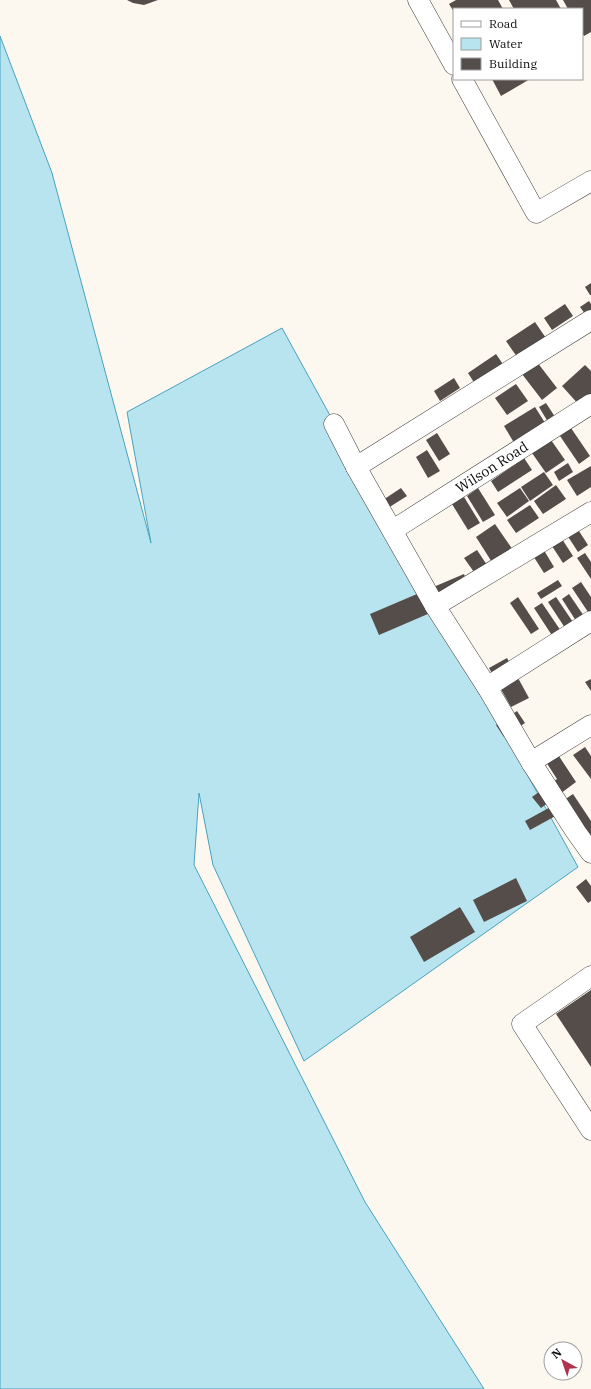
<svg xmlns="http://www.w3.org/2000/svg" width="591" height="1389" font-family="'IBM Plex Serif',serif">
	<rect width="100%" height="100%" fill="#fdf8ef"/>
	<!-- water -->
	<polygon fill="#b8e4f0" stroke="#47a2bf" points="0,36 52,173 151,543 127,412 282,328 578,867 304,1061 213,865 199,793 194,865 365,1202 484,1389 0,1389"/>
	<!-- building -->
	<g fill="#544d4a">
		<polygon points="127,0 158,0 144,5 133,3"/>
		<polygon points="456,0 498,0 503,9 454,9 454,12 449,4"/>
		<polygon points="509,0 556,0 561,9 514,9"/>
		<polygon points="563,0 591,0 591,32 584,36 582,33 582,9 568,9"/>
		<polygon points="492,79 530,79 501,96"/>
		<polygon points="591,283 591,295 590,295 585,287"/>
		<polygon points="589,301 591,304 591,322 580,307"/>
		<polygon points="565,304 573,316 552,330 544,318"/>
		<polygon points="535,322 550,344 522,364 506,341"/>
		<polygon points="496,354 511,376 482,395 468,373"/>
		<polygon points="537,362 557,388 542,400 522,374"/>
		<polygon points="585,365 591,371 591,396 580,406 562,386"/>
		<polygon points="454,378 460,388 440,401 434,391"/>
		<polygon points="516,384 528,401 507,415 495,398"/>
		<polygon points="546,403 559,423 551,427 539,407"/>
		<polygon points="535,407 547,426 516,446 504,426"/>
		<polygon points="571,428 590,456 579,464 560,436"/>
		<polygon points="437,433 450,454 439,461 426,440"/>
		<polygon points="551,440 565,460 546,473 532,453"/>
		<polygon points="427,450 440,471 428,478 416,457"/>
		<polygon points="524,458 532,470 498,492 491,481"/>
		<polygon points="568,463 573,472 559,481 554,472"/>
		<polygon points="591,466 591,487 577,496 567,480"/>
		<polygon points="544,472 553,485 530,501 521,487"/>
		<polygon points="556,485 566,499 543,514 534,501"/>
		<polygon points="401,488 407,496 388,508 383,500"/>
		<polygon points="478,488 495,515 483,522 467,496"/>
		<polygon points="520,488 529,501 507,517 497,503"/>
		<polygon points="464,497 480,523 468,530 452,504"/>
		<polygon points="530,505 539,518 516,533 507,520"/>
		<polygon points="495,524 515,553 495,567 476,537"/>
		<polygon points="577,528 588,545 578,552 567,535"/>
		<polygon points="562,539 573,556 563,563 552,546"/>
		<polygon points="542,547 554,567 544,573 532,554"/>
		<polygon points="477,550 491,571 479,579 464,558"/>
		<polygon points="585,553 591,562 591,579 577,558"/>
		<polygon points="464,574 472,595 379,635 370,614"/>
		<polygon points="558,580 562,586 541,599 537,593"/>
		<polygon points="581,582 591,597 591,614 590,615 572,588"/>
		<polygon points="569,594 586,619 578,624 562,599"/>
		<polygon points="518,597 539,629 531,634 510,603"/>
		<polygon points="556,597 577,628 569,634 548,602"/>
		<polygon points="542,603 563,634 555,640 534,608"/>
		<polygon points="507,658 529,698 511,707 489,668"/>
		<polygon points="591,679 591,691 585,682"/>
		<polygon points="517,711 525,723 504,737 496,725"/>
		<polygon points="549,741 576,782 541,808 532,797 557,779 537,748"/>
		<polygon points="585,747 591,756 591,779 573,755"/>
		<polygon points="573,794 591,821 591,861 561,802"/>
		<polygon points="556,804 561,813 530,830 525,821"/>
		<polygon points="516,878 527,901 484,922 473,900"/>
		<polygon points="586,879 591,886 591,901 588,903 576,887"/>
		<polygon points="460,907 475,932 424,962 410,937"/>
		<polygon points="591,990 591,1067 556,1014"/>
	</g>
	<g fill="none" stroke-linecap="round" stroke-linejoin="round">
		<!-- street casing -->
		<g stroke="#404040" stroke-width="21">
			<g id="street">
				<polyline points="418,0 454,65"/>
				<polyline points="462,79 536,213 591,181"/>
				<polyline points="334,424 356,467 435,606 487,687 531,762 576,832 591,853"/>
				<polyline points="356,467 591,320"/>
				<path id="s1" d="M393,530L591,404"/>
				<polyline points="435,606 591,512"/>
				<polyline points="487,687 591,621"/>
				<polyline points="531,762 591,725"/>
				<polyline points="591,976 522,1024 591,1130"/>
			</g>
		</g>
		<!-- street -->
		<use href="#street" stroke="#fff" stroke-width="20"/>
	</g>
	<g text-anchor="middle" dominant-baseline="central" stroke-width="4" stroke-linejoin="round" paint-order="stroke">
		<!-- street labels -->
		<g font-size="14" fill="#0d0d0d" stroke="#fff">
			<text stroke="none"><textPath href="#s1" startOffset="117">Wilson Road</textPath></text>
		</g>
	</g>
	<!-- legend -->
	<rect x="453" y="8" width="130" height="72" fill="#ffffff" stroke="#9e9e9e"/>
	<rect x="461" y="21" width="20" height="6" fill="#ffffff" stroke="#9e9e9e"/>
	<text x="489" y="28" font-size="12" fill="#0d0d0d">Road</text>
	<rect x="461" y="38" width="20" height="12" fill="#b8e4f0" stroke="#9e9e9e"/>
	<text x="489" y="48" font-size="12" fill="#0d0d0d">Water</text>
	<rect x="461" y="58" width="20" height="12" fill="#544d4a" stroke="#9e9e9e"/>
	<text x="489" y="68" font-size="12" fill="#0d0d0d">Building</text>
	<!-- north arrow -->
	<g transform="translate(563 1361) rotate(320)"><circle r="19" fill="#ffffff" stroke="#9e9e9e"/>
	<path d="M0-3L7 15L0 10L-7 15Z" fill="#af334d"/>
	<text y="-6" font-size="11" font-weight="bold" text-anchor="middle" fill="#0d0d0d">N</text>
	</g>
</svg>
